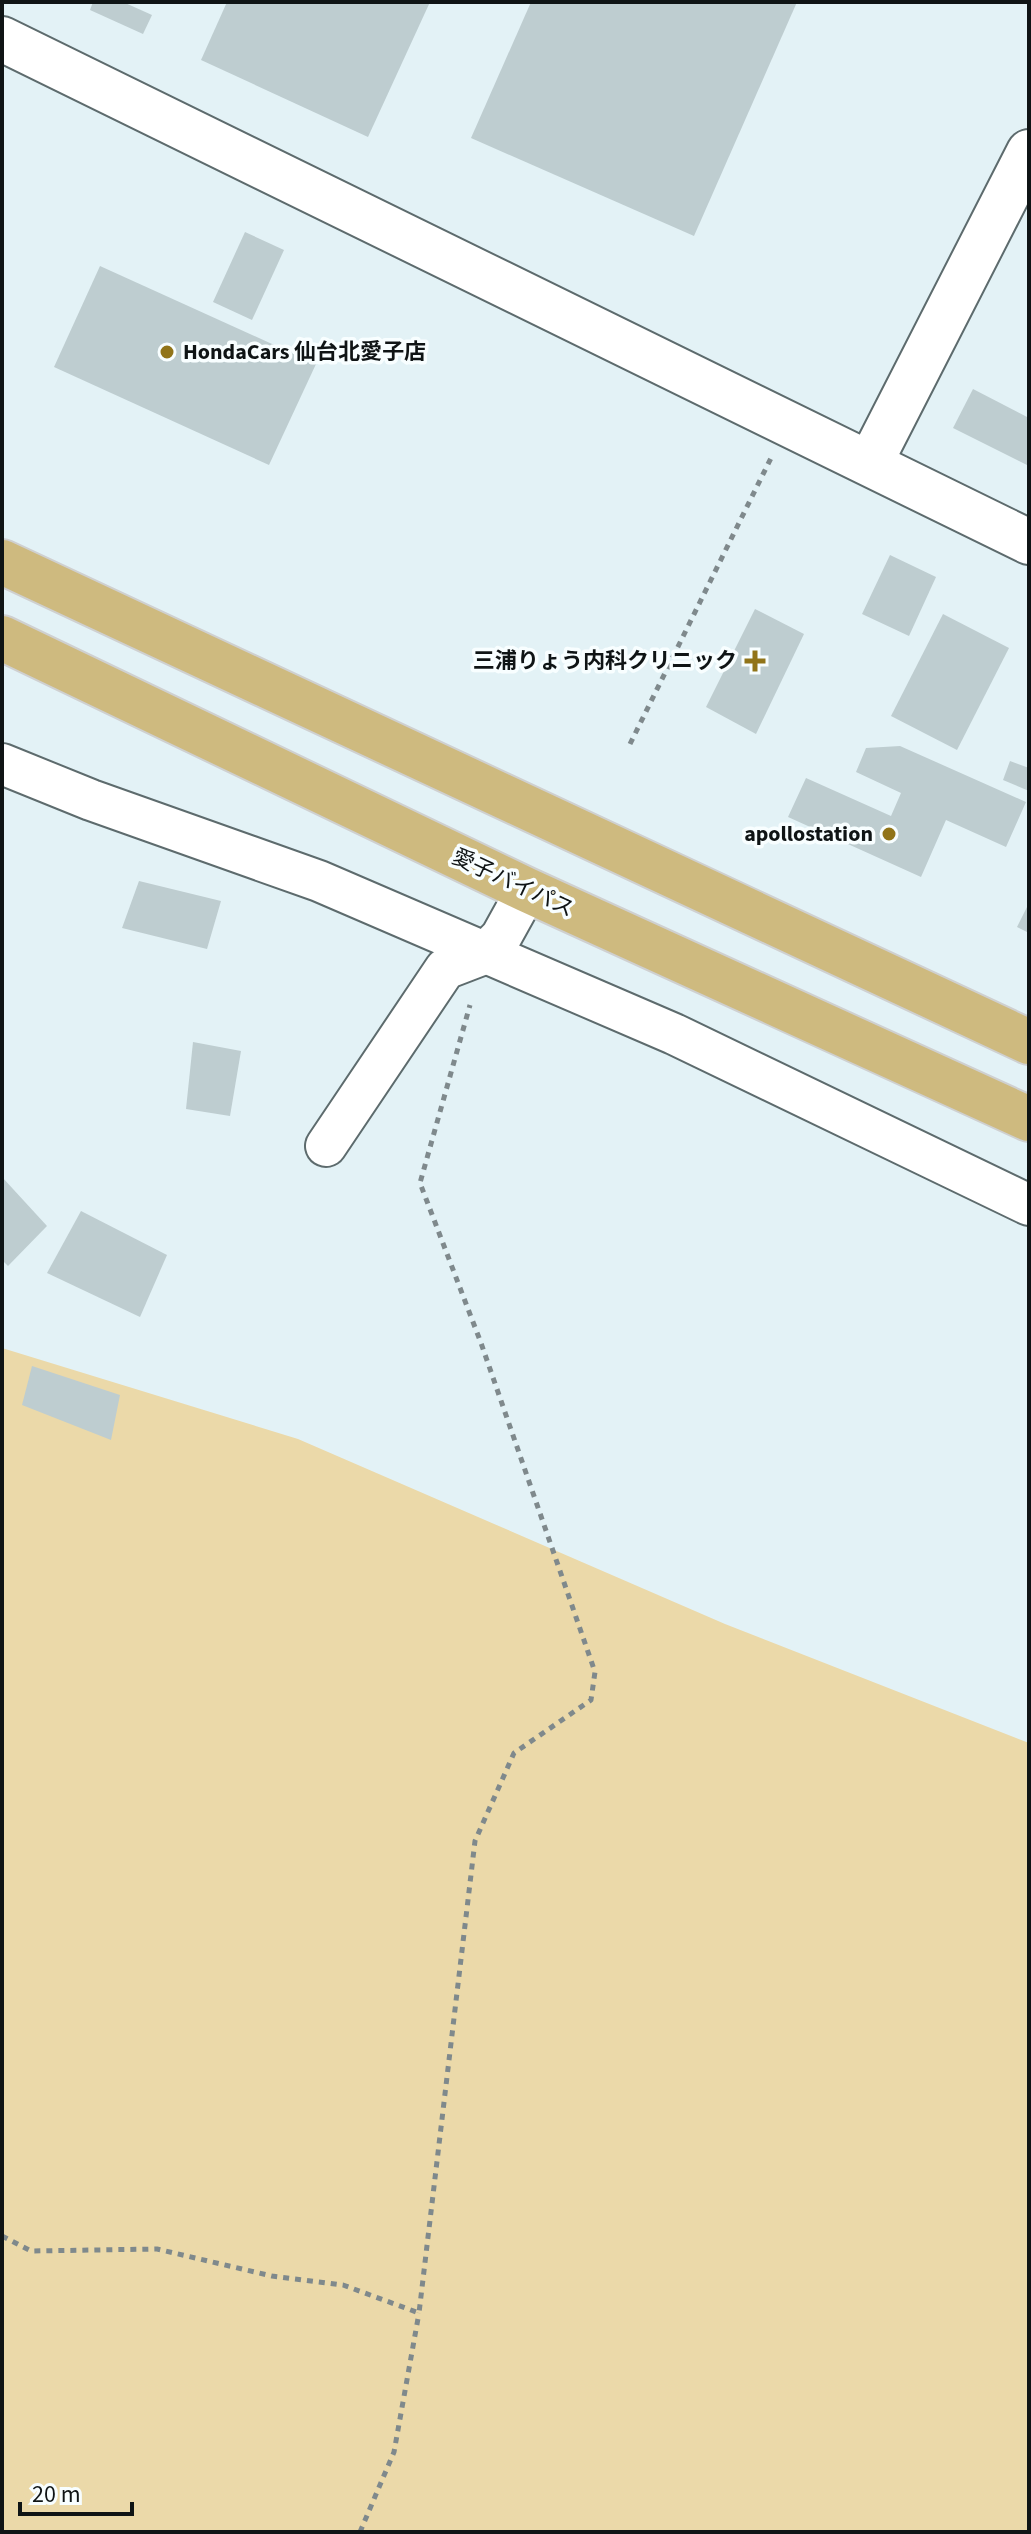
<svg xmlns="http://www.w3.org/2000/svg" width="1031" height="2534" font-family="'Source Sans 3','Noto Sans JP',sans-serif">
	<rect width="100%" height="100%" fill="#e3f2f6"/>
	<!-- green -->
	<polygon fill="#ebd9a9" points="2,1348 298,1439 725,1624 1029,1743 1029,2532 2,2532"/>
	<!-- building -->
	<g fill="#becdd0">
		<polygon points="93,2 123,2 152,15 143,34 90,10"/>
		<polygon points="227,2 430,2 368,137 201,60"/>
		<polygon points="531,2 797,2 694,236 471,138"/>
		<polygon points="245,232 284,250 252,320 213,302"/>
		<polygon points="100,266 316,364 269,465 54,367"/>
		<polygon points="973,389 1029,418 1029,466 953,428"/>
		<polygon points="890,555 936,577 909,636 862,614"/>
		<polygon points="755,609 804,634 756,734 706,707"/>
		<polygon points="943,614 1009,648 957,750 891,716"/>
		<polygon points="900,746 1026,802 1006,847 946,820 921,877 788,817 806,778 891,816 901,793 856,772 866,748"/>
		<polygon points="1010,761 1029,768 1029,791 1003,780"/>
		<polygon points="139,881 221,901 207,949 122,928"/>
		<polygon points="1029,903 1029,933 1017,927"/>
		<polygon points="193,1042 241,1051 230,1116 186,1109"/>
		<polygon points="2,1177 47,1226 8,1266 2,1260"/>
		<polygon points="81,1211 167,1255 140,1317 47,1273"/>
		<polygon points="32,1366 120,1395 111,1440 22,1405"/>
	</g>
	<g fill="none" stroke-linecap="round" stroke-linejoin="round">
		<!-- minor casing -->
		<g stroke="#5d6b6d" stroke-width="44">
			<g id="minor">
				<polyline points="2,764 91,800 319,881 674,1034 1029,1205"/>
				<polyline points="326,1146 445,969 484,954 501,937 527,890"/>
			</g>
		</g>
		<!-- tertiary casing -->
		<g stroke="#5d6b6d" stroke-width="48">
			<g id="tertiary">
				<polyline points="2,39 1029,542"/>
				<polyline points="870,463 1029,152"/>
			</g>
		</g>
		<!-- trunk casing -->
		<g stroke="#cfd0d0" stroke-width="48">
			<g id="trunk">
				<polyline points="2,562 1029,1042"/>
				<polyline points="2,638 527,890 1029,1119"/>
			</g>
		</g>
		<!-- path -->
		<g stroke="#7f898c" stroke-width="5" stroke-dasharray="6 6" stroke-linecap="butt">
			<polyline points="630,744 771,458"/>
			<polyline points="2,2236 31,2251 157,2249 272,2276 343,2285 419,2313 475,1841 514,1753 591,1700 595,1672 481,1343 420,1183 470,1005"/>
			<polyline points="360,2532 394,2452 419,2313"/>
		</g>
		<!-- minor -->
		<use href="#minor" stroke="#fff" stroke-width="40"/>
		<!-- tertiary -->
		<use href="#tertiary" stroke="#fff" stroke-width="44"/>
		<!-- trunk -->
		<use href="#trunk" stroke="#ceba7f" stroke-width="44"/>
	</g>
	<!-- markers -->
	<g fill="#917419" stroke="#f8feff" stroke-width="3">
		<circle cx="167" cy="352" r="8"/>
		<path d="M751 649h8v8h8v8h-8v8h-8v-8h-8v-8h8z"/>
		<circle cx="889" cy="834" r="8"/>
	</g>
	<g text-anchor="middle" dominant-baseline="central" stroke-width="7" stroke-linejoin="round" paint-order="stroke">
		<!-- poi labels -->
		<g font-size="22" font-weight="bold" fill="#0f1415" stroke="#f8feff" text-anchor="end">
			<text x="183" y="352" text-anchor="start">HondaCars 仙台北愛子店</text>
			<text x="737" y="661">三浦りょう内科クリニック</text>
			<text x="873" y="834">apollostation</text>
		</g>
		<!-- street labels -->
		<g font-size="22" fill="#0f1415" stroke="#f8feff">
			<text transform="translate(513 883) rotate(25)">愛子バイパス</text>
		</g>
	</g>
	<!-- border -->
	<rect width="1031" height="2534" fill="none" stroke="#0f1415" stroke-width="8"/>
	<!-- scale -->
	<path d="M20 2502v12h112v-12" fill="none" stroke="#0f1415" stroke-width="4"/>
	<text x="32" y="2502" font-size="24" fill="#0f1415" stroke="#f8feff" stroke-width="6" paint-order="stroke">20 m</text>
</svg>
